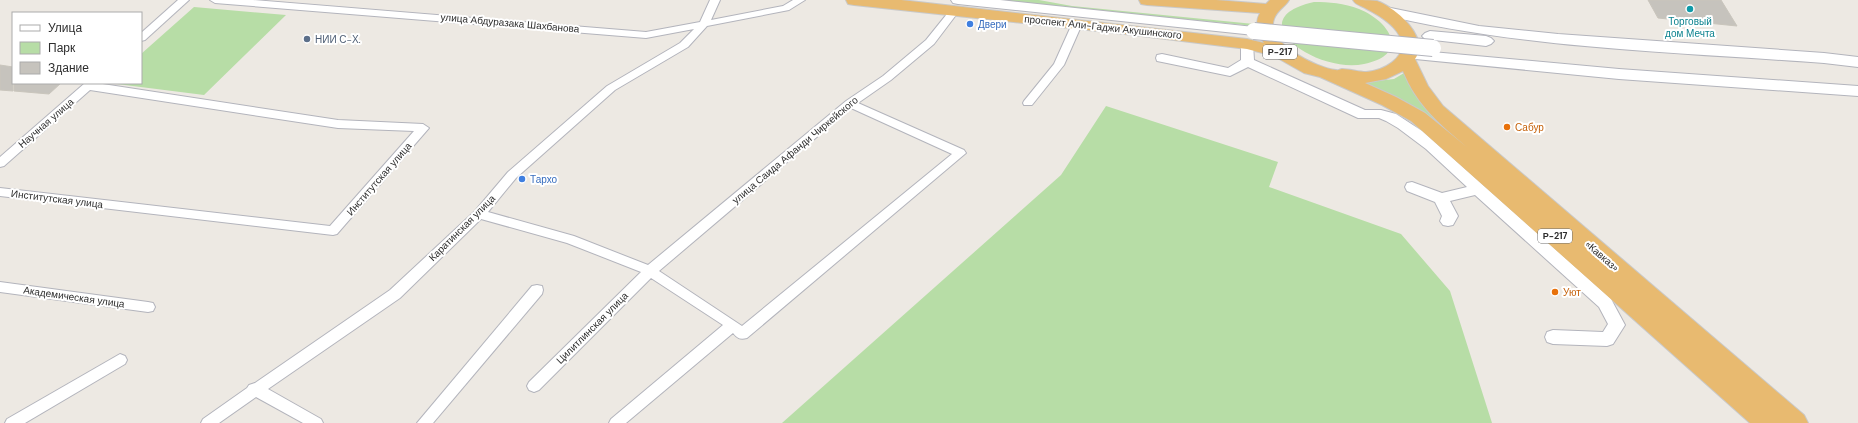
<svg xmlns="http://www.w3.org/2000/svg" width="1858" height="423" font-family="'DM Sans',sans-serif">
	<rect width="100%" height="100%" fill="#ede9e3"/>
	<!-- green -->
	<g fill="#b7dda6">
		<polygon points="991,0 1039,0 1072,6 1254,24 1254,26"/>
		<path d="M1314,2C1329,2 1344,3 1359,9C1391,22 1410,55 1364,64C1317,74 1237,19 1314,2Z"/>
		<polygon points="194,7 286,15 204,95 109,83 141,83 141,54"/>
		<polygon points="1404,73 1472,150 1467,152 1359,83 1394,79"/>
		<polygon points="1106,106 1278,162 1269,187 1401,234 1450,291 1492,423 782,423 1061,175"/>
	</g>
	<!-- building -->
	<g fill="#c6c3bd" stroke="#c9c5bc">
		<polygon points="1648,0 1721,0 1737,26 1658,18"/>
		<polygon points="0,65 13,67 13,91 0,90"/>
		<polygon points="14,83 61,83 49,94 14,91"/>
	</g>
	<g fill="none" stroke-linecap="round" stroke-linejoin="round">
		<!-- minor casing -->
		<g stroke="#b3b4bc" stroke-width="2">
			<g id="minor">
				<polygon points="178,0 189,0 145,40 141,41 141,33"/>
				<path d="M210,0H253L646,32L700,22L710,0H720L711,20L783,6L793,0H805L789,10L707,26L688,47L615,90L516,178L488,212L574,236L648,265L846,101L883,76L926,40L951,9L954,8L959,11L934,44L891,80L858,103L964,150L966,153L747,338C740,340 737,338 733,333L626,423H609L611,419L723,325L651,278L539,390L534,392L529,390L527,386L529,382L641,272L567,243L481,219L400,298L268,389L321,419L323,423H303L256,397L219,423H201L203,419L247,388L249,385L255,383L390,290L475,211L508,172L607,86L680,43L694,29L646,38L215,3ZM851,108L952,154L742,326L659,271Z"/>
				<polygon points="1077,21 1082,24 1064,65 1032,105 1024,105 1023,103 1024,101 1054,64 1072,24"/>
				<polygon points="85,83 96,83 338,120 423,124 429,128 337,234 333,235 0,196 0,188 330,226 414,131 338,128 90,90 4,166 0,167 0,157"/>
				<polygon points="0,282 148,302 153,303 155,307 153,311 148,312 0,292"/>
				<polygon points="537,285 542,286 543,290 542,294 433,423 417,423 532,286"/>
				<polygon points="120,354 125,356 127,360 125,364 25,423 5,423 7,419"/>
			</g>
		</g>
		<!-- tertiary casing -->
		<g stroke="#b3b4bc" stroke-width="2">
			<polygon id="tertiary" points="1247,40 1251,41 1253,44 1254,60 1365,110 1381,110 1396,114 1422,131 1611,299 1625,325 1613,344 1607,346 1553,344 1547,342 1545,337 1547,332 1553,330 1603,332 1608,324 1599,307 1475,195 1450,201 1458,216 1453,225 1448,226 1443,225 1440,221 1442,216 1435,202 1407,191 1405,187 1407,183 1412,182 1442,193 1467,187 1426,149 1398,128 1386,121 1379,118 1358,118 1248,67 1230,76 1162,62 1157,61 1156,58 1157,55 1162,54 1228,68 1241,60 1241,44 1243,41"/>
		</g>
		<!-- secondary casing -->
		<g stroke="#b3b4bc" stroke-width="2">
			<g id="secondary">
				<polygon points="951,0 1000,0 1254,27 1259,28 1261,31 1259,34 1254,35 958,4 953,3"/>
				<path d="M1381,6L1479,26L1558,34L1824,53L1858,57V67L1824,63C1675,52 1521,49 1376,13L1374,10L1376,7Z"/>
				<polygon points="1430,31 1486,36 1491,38 1494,41 1491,44 1486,46 1425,39 1422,36 1425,33"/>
				<polygon points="1410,50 1619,69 1858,86 1858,96 1619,79 1405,58 1402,55 1405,52"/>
			</g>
		</g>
		<!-- trunk casing -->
		<g stroke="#c9c9c9" stroke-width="2">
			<path id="trunk" d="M846,0H901L1247,39L1264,43C1258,33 1254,24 1260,13L1147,5L1141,4L1139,0H1216L1266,4L1270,0H1289C1285,7 1277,10 1274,19C1265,43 1317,68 1336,70C1338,71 1340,69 1342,69C1350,69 1358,72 1366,72C1382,71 1407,59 1401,39C1396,25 1377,14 1365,8C1360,5 1356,5 1353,0C1360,0 1371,0 1377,1C1396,8 1430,37 1415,59L1428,86L1443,106L1804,415L1808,423H1750L1411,121L1382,105L1320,77L1304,73L1274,56L1247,49L1125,34L854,5L848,4ZM1403,71C1418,107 1440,124 1468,148L1425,113L1396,97L1365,83L1386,79Z"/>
		</g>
		<!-- minor -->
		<use href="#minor" fill="#fff" fill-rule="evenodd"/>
		<!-- tertiary -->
		<use href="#tertiary" fill="#fff" fill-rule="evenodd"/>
		<!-- secondary -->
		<use href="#secondary" fill="#fff" fill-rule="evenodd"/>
		<!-- trunk -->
		<use href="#trunk" fill="#e8ba70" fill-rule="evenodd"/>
		<!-- secondary-bridge casing -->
		<g stroke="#b3b4bc" stroke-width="18" stroke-linecap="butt">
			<polyline id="secondary-bridge" points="1254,31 1433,48"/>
		</g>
		<!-- secondary-bridge -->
		<use href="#secondary-bridge" stroke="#fff" stroke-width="16"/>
	</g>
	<!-- markers -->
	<circle fill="#0f9aa8" stroke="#fff" stroke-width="1.5" cx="1690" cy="9" r="4"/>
	<g fill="#3f7fe0" stroke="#fff" stroke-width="1.5">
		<circle cx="970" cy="24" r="4"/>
		<circle cx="522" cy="179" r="4"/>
	</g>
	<circle fill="#5c6f8a" stroke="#fff" stroke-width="1.5" cx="307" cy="39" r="4"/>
	<g fill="#e8710a" stroke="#fff" stroke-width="1.5">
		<circle cx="1507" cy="127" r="4"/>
		<circle cx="1555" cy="292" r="4"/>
	</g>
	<g text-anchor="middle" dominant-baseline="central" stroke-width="4" stroke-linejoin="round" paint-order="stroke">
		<!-- shield labels -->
		<g fill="#fff" stroke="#6d6d6d" stroke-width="1">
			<rect x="1263" y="45" width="34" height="14" rx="3"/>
			<rect x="1538" y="229" width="34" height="14" rx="3"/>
		</g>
		<g font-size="9" font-weight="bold" fill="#2e2e2e">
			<text x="1280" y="52">Р-217</text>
			<text x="1555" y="236">Р-217</text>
		</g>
		<!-- culture labels -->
		<g font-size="10" fill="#0d838f" stroke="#fff">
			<text x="1690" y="21">Торговый<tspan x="1690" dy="12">дом Мечта</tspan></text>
		</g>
		<!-- street labels -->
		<g font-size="10" fill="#2e2e2e" stroke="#fff">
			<text transform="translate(510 23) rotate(5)">улица Абдуразака Шахбанова</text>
			<text transform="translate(1103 27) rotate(6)">проспект Али-Гаджи Акушинского</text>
			<text transform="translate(46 123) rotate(-41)">Научная улица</text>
			<text transform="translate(795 150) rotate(-40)">улица Саида Афанди Чиркейского</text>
			<text transform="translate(379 179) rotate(-49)">Институтская улица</text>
			<text transform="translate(57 199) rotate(7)">Институтская улица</text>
			<text transform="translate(462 228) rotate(-45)">Каратинская улица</text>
			<text transform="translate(1602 256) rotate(41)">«Кавказ»</text>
			<text transform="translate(74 297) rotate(8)">Академическая улица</text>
			<text transform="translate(592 328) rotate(-45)">Цилитлинская улица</text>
		</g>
		<!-- shop labels -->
		<g font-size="10" fill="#366cbe" stroke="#fff" text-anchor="start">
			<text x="978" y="24">Двери</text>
			<text x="530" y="179">Тархо</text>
		</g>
		<!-- service labels -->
		<g font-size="10" fill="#4e5e75" stroke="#fff" text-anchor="start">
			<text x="315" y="39">НИИ С-Х.</text>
		</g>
		<!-- food labels -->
		<g font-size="10" fill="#c56008" stroke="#fff" text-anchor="start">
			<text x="1515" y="127">Сабур</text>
			<text x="1563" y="292">Уют</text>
		</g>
	</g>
	<!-- legend -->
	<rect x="12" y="12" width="130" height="72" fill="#ffffff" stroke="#ababab"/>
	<rect x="20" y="25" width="20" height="6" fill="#ffffff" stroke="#ababab"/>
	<text x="48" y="32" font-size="12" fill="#2e2e2e">Улица</text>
	<rect x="20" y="42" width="20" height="12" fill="#b7dda6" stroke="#ababab"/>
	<text x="48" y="52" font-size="12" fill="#2e2e2e">Парк</text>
	<rect x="20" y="62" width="20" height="12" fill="#c6c3bd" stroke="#ababab"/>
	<text x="48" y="72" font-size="12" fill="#2e2e2e">Здание</text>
</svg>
